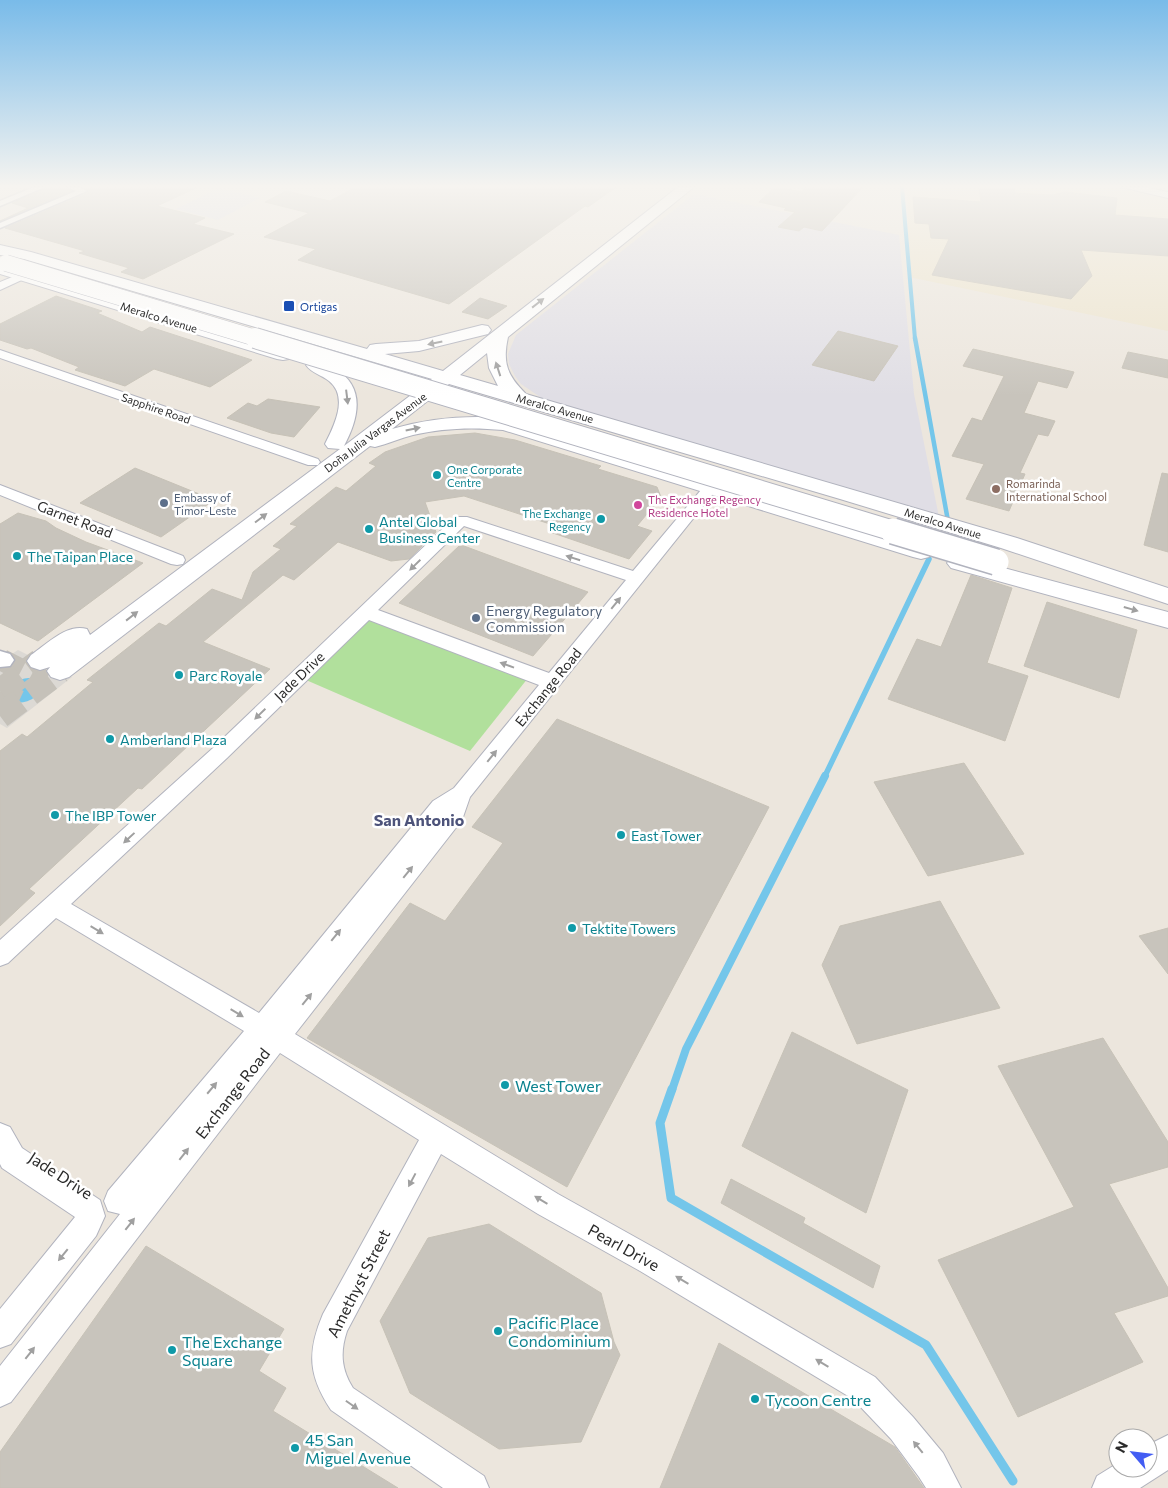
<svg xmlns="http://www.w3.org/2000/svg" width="1168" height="1488" font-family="Commissioner,sans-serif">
	<rect width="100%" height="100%" fill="#ece6dd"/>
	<!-- industrial -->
	<g fill="#e0dee5">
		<polygon points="219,188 260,198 218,220 176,209"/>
		<polygon points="694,194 899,235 914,394 939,517 709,448 546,401 521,384 515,376 509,364 508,354 516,335"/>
	</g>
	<!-- education -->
	<polygon fill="#ede4cd" points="907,187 1105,187 1168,198 1168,331 909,277"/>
	<!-- green -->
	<polygon fill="#b1e09c" points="369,618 528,678 470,751 306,680"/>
	<!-- plaza -->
	<polygon fill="#dcd9d4" points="18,650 72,677 7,728 0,724 0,662"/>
	<!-- water -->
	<path fill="#74c6ea" d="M36,678L42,683C43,699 19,708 7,699L6,692C12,681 24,677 36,678Z"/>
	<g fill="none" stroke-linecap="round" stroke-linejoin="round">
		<!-- stream-far4 -->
		<polyline stroke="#74c6ea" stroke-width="4" points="902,187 915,339"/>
		<!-- stream-far3 -->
		<polyline stroke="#74c6ea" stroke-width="4.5" points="915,338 948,521"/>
		<!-- stream-far2 -->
		<polyline stroke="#74c6ea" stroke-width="5.5" points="824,778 929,559"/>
		<!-- stream-far1 -->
		<polyline stroke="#74c6ea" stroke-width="8" points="672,1090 686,1049 825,776"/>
		<!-- stream -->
		<polyline stroke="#74c6ea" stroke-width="9" points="672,1089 660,1123 671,1198 926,1345 1013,1481"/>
	</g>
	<!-- building -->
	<g fill="#c8c4bc" stroke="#c7c2b7">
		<polygon points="47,187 65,187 71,191 0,221 28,208 12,203"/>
		<polygon points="84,187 198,187 157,206 205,218 193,224 234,234 143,279 121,272 129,268 79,253 85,251 5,228 88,193 89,190"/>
		<polygon points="356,187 616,187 588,207 585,206 449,304 298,260 316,249 264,237 309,213 265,202 286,191 330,201"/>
		<polygon points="775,187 803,192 803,187 863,187 822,231 804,227 799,231 778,227 795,212 784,210 786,208 759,202"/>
		<polygon points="979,187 1014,189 1015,193 1052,195 1065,192 1117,198 1115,215 1168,219 1168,256 1081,250 1092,276 1071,299 932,275 949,239 931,238 929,224 915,223 913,197 981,202"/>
		<polygon points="56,296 102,311 97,313 142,332 150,327 252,360 210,387 154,369 125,386 75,370 79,367 31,348 27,349 0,340 0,324"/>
		<polygon points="480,298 507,306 488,319 462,312"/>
		<polygon points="838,331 898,346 874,381 812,365"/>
		<polygon points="973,349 1074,372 1067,388 1038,381 1024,413 1055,421 1048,436 1038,434 1020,473 1025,474 1009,511 966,499 984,464 952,456 972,418 982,421 1004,376 963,366"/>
		<polygon points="1128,352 1168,360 1168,378 1122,368"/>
		<polygon points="268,399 320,407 294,437 271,433 227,418 248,403 257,406"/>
		<polygon points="475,433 515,440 601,466 598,469 657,487 661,497 637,526 652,531 629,559 550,532 556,526 464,496 425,502 436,532 409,559 391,561 338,542 294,580 283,575 203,642 270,669 142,789 138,788 29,889 35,893 0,926 0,751 22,734 27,737 93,682 87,680 159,623 166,626 212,589 242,600 253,572 281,549 273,546 297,526 290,524 336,487 346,491 376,466 369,463 385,452 428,437"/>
		<polygon points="135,468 214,500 161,537 80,503"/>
		<polygon points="1162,473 1168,474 1168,552 1144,545"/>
		<polygon points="18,513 46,521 56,528 86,542 143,563 38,641 0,623 0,524"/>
		<polygon points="459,546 464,546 588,592 533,656 399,603"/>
		<polygon points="971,575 1012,588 987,663 1028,676 1005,741 888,699 917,639 941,647"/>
		<polygon points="1047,602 1137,630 1119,698 1024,666"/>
		<polygon points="557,719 769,807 567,1187 307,1038 410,903 445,921 503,843 472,827"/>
		<polygon points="964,763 1024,854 928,876 874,782"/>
		<polygon points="940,901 1000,1008 857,1044 822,965 840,926"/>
		<polygon points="1168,928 1168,974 1139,936"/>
		<polygon points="792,1032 908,1090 866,1213 742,1146"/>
		<polygon points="1103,1038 1168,1142 1168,1167 1109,1184 1168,1288 1168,1296 1114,1313 1143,1362 1018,1417 938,1260 1074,1207 998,1066"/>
		<polygon points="731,1179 805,1218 803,1223 880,1266 873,1288 721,1203"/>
		<polygon points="489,1224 601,1293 614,1342 620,1355 581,1442 499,1449 410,1393 380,1321 428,1238"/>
		<polygon points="146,1246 284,1329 259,1371 286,1388 273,1411 398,1488 0,1488 0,1452"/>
		<polygon points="719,1343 895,1447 924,1488 660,1488"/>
	</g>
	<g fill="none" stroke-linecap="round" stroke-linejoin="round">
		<!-- tertiary-tunnel -->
		<g stroke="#c5c1b9" stroke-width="22" stroke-dasharray="22 11" stroke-linecap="butt">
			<polyline points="2,660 45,682"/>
			<polyline points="0,692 19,701"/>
		</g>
		<!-- secondary-tunnel -->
		<g stroke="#c5c1b9" stroke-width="25" stroke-dasharray="25 12" stroke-linecap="butt">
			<polyline points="0,691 40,661"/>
			<polyline points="0,716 60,671"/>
		</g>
		<!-- pedestrian casing -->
		<g stroke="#b1b3be" stroke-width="3">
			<g id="pedestrian">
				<polygon points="34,187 45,187 0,206 0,201"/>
				<polygon points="67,187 79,187 87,191 0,228 0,223 76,191"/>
			</g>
		</g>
		<!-- minor casing -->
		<g stroke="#b1b3be" stroke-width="2">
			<g id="minor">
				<polygon points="1121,187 1144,187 1168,192 1168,198"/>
				<polygon points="22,273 26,274 28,276 26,278 0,290 0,282"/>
				<polygon points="0,350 318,459 320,462 318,465 308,465 0,358"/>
				<path d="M711,482L716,484L719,487L716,490L470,797L462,820L295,1034L558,1194L660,1251L875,1377L913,1417L943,1453L961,1488H926L919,1477L891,1439L853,1399L640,1271L538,1214L441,1154L347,1331C340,1352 341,1369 353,1388L484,1476L489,1488H443L331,1410C308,1375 307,1352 323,1314L419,1140L280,1053L11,1402L0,1407V1366L120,1214L108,1211L104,1201L108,1191L244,1031L56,918L8,963L0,966V940L213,748L455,517H467L633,571L706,484ZM464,526L626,580L549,673L378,610ZM369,620L539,685L454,788L433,801L259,1013L71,904L227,758Z"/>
				<polygon points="0,485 183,556 185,560 183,564 177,565 171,564 0,495"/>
				<polygon points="0,1123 10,1127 22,1148 100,1200 105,1216 96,1236 11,1344 0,1348 0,1309 75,1217 2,1168 0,1164"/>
				<polygon points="1168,1435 1168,1470 1140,1488 1092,1488 1097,1476 1118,1463 1118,1468 1148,1468 1148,1445"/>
			</g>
		</g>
		<!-- tertiary casing -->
		<g stroke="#b1b3be" stroke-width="3">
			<polygon id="tertiary" points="0,651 10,654 14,660 10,666 0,667"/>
		</g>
		<!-- secondary casing -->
		<g stroke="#b1b3be" stroke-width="2">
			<g id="secondary">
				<path d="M678,187H694L508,337C502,364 508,376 526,394L1017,538L1168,588V604L1001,548L840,499L449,384L392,429C429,418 466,415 505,418L929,547L932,552L929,557L921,559L913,557L503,430C473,427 442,428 413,435C400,438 388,444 375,447L370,446L69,677L60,680L51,677L47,671L50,667L40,670L31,667L27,661L31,655C47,644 67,623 87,629L90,635L340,449L328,448L325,444C334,426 349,397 329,381C322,375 311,373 306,365L309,361C318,359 325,363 334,368C366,386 359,418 344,446L432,379L24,259L0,255V245L31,252L367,349L370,345L376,344L419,341L482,325L488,326L491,330L488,334L419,351L385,354L443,371ZM487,353L489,368L498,386L460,375Z"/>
				<polygon points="0,264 289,351 292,355 289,359 283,360 277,359 0,274"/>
				<polygon points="959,556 1168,612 1168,628 951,568 947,563 951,558"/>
			</g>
		</g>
		<!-- pedestrian -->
		<use href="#pedestrian" fill="#fff" fill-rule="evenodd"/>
		<!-- minor -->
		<use href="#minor" fill="#fff" fill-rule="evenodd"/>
		<!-- tertiary -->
		<use href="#tertiary" fill="#fff" fill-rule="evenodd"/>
		<!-- secondary -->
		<use href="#secondary" fill="#fff" fill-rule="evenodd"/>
		<!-- secondary-bridge-far2 casing -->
		<g stroke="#b1b3be" stroke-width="17" stroke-linecap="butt">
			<polyline id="secondary-bridge-far2" points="6,263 259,339"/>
		</g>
		<!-- secondary-bridge-far1 casing -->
		<g stroke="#b1b3be" stroke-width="22" stroke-linecap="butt">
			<polyline id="secondary-bridge-far1" points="255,338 897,532"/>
		</g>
		<!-- secondary-bridge casing -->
		<g stroke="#b1b3be" stroke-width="28" stroke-linecap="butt">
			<polyline id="secondary-bridge" points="893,531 996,562"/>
		</g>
		<!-- secondary-bridge-far2 -->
		<use href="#secondary-bridge-far2" stroke="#fff" stroke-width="16"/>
		<!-- secondary-bridge-far1 -->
		<use href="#secondary-bridge-far1" stroke="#fff" stroke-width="20"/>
		<!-- secondary-bridge -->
		<use href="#secondary-bridge" stroke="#fff" stroke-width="25"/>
	</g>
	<!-- one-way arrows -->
	<defs><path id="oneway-solid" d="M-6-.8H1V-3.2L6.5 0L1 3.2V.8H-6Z" transform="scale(1.25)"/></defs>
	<g fill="#a0a0a0">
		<use href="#oneway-solid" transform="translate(538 303) rotate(-38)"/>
		<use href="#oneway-solid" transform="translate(435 343) rotate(168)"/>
		<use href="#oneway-solid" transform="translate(498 369) rotate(-108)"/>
		<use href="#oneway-solid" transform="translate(347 397) rotate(83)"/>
		<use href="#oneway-solid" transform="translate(413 429) rotate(-12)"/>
		<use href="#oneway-solid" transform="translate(261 518) rotate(-37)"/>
		<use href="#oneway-solid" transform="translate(573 558) rotate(-162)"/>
		<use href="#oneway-solid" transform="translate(415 565) rotate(136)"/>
		<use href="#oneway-solid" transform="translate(616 603) rotate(-51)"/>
		<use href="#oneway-solid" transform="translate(1131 609) rotate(16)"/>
		<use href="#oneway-solid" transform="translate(132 616) rotate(-38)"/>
		<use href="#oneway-solid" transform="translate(507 665) rotate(-160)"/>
		<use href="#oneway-solid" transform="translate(260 714) rotate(136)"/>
		<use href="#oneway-solid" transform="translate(492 756) rotate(-51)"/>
		<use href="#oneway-solid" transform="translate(129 838) rotate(137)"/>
		<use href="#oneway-solid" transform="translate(408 872) rotate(-51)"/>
		<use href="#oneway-solid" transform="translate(97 930) rotate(31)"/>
		<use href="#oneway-solid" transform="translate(336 935) rotate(-51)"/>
		<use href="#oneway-solid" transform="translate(307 999) rotate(-51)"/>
		<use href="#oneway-solid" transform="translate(237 1013) rotate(31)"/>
		<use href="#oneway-solid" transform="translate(212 1088) rotate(-50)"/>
		<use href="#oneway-solid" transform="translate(184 1154) rotate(-52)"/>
		<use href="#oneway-solid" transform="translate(412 1180) rotate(118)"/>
		<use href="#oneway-solid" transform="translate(541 1200) rotate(-149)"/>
		<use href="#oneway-solid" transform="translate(130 1224) rotate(-52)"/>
		<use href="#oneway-solid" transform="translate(63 1255) rotate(129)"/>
		<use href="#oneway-solid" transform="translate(682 1280) rotate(-149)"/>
		<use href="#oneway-solid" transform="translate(30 1353) rotate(-52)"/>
		<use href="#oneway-solid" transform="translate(822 1363) rotate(-149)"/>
		<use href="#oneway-solid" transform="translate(352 1405) rotate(35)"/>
		<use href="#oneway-solid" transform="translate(918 1447) rotate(-129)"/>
	</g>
	<!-- sky -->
	<linearGradient id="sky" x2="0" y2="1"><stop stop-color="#79bbe9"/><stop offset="0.47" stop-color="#f6f4f0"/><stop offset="1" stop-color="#f6f4f0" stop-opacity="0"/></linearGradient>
	<rect width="1168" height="396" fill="url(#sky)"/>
	<!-- markers -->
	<rect fill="#1a4fb4" stroke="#fff" stroke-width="2" x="283" y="300" width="12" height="12" rx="2.5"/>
	<g fill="#0f9aa8" stroke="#fff" stroke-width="2">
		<circle cx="437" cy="475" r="5"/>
		<circle cx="601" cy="519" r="5"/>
		<circle cx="369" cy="529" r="5"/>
		<circle cx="17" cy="556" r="5"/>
		<circle cx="179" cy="675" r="5"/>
		<circle cx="110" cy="739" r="5"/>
		<circle cx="55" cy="815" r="5"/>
		<circle cx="621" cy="835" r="5"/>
		<circle cx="572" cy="928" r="5"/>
		<circle cx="505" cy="1085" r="5"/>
		<circle cx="498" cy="1331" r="5"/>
		<circle cx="172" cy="1350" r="5"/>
		<circle cx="755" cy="1399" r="5"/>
		<circle cx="295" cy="1448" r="5"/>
	</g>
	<circle fill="#8d6e63" stroke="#fff" stroke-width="2" cx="996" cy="489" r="5"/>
	<g fill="#5c6f8a" stroke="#fff" stroke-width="2">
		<circle cx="164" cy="503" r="5"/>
		<circle cx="476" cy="618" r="5"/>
	</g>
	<circle fill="#d1479c" stroke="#fff" stroke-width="2" cx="638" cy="505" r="5"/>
	<g text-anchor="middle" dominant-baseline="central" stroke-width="5" stroke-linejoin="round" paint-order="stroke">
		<!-- far-transit labels -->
		<g font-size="11" fill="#164399" stroke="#fff" text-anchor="start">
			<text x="300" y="306">Ortigas</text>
		</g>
		<!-- far-street labels -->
		<g font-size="11" fill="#2b2b2b" stroke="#fff">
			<text transform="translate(159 317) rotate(17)">Meralco Avenue</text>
			<text transform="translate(156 408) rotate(19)">Sapphire Road</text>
			<text transform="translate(555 408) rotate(16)">Meralco Avenue</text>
			<text transform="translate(375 432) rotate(-37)">Doña Julia Vargas Avenue</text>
			<text transform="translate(943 523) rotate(17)">Meralco Avenue</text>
		</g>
		<!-- far-culture labels -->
		<g font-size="11" fill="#0d838f" stroke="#fff" text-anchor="start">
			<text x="447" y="469">One Corporate<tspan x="447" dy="13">Centre</tspan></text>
			<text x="591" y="513" text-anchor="end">The Exchange<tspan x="591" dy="13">Regency</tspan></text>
		</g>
		<!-- far-education labels -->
		<g font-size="11" fill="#785e54" stroke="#fff" text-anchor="start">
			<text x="1006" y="483">Romarinda<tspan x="1006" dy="13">International School</tspan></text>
		</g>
		<!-- far-service labels -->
		<g font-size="11" fill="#4e5e75" stroke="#fff" text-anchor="start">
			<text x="174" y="497">Embassy of<tspan x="174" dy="13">Timor-Leste</tspan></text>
		</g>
		<!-- far-hotel labels -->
		<g font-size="11" fill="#b23c85" stroke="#fff" text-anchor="start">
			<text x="648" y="499">The Exchange Regency<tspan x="648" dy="13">Residence Hotel</tspan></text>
		</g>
		<!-- street labels -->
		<g font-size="14" fill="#2b2b2b" stroke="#fff">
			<text transform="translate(75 519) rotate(21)">Garnet Road</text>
			<text transform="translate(299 676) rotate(-44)">Jade Drive</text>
			<text transform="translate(548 687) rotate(-51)">Exchange Road</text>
		</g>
		<!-- culture labels -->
		<g font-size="14" fill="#0d838f" stroke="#fff" text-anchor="start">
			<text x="379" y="521">Antel Global<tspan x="379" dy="16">Business Center</tspan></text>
			<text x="27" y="556">The Taipan Place</text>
			<text x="189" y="675">Parc Royale</text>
			<text x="120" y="739">Amberland Plaza</text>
			<text x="65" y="815">The IBP Tower</text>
			<text x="631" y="835">East Tower</text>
			<text x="582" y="928">Tektite Towers</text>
		</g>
		<!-- service labels -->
		<g font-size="14" fill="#4e5e75" stroke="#fff" text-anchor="start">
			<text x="486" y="610">Energy Regulatory<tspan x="486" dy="16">Commission</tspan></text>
		</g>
		<!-- quarter labels -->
		<g font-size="16" font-weight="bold" fill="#4d537a" stroke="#fff">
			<text x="419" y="819">San Antonio</text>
		</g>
		<!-- near-culture labels -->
		<g font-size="16" fill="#0d838f" stroke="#fff" text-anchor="start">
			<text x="515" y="1085">West Tower</text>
			<text x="508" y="1322">Pacific Place<tspan x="508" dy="18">Condominium</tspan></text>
			<text x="182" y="1341">The Exchange<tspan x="182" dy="18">Square</tspan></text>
			<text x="765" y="1399">Tycoon Centre</text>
			<text x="305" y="1439">45 San<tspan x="305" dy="18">Miguel Avenue</tspan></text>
		</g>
		<!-- near-street labels -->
		<g font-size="16" fill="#2b2b2b" stroke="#fff">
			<text transform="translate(232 1093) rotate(-52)">Exchange Road</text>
			<text transform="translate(61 1175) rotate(33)">Jade Drive</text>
			<text transform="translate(624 1247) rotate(29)">Pearl Drive</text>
			<text transform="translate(358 1283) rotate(-63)">Amethyst Street</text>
		</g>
	</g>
	<!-- north arrow -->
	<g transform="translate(1133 1453) rotate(298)"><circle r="24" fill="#ffffff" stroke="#aaaaaa"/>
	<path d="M0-4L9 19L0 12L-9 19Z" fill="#435df3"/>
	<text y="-8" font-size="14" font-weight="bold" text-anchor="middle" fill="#2b2b2b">N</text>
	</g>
</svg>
